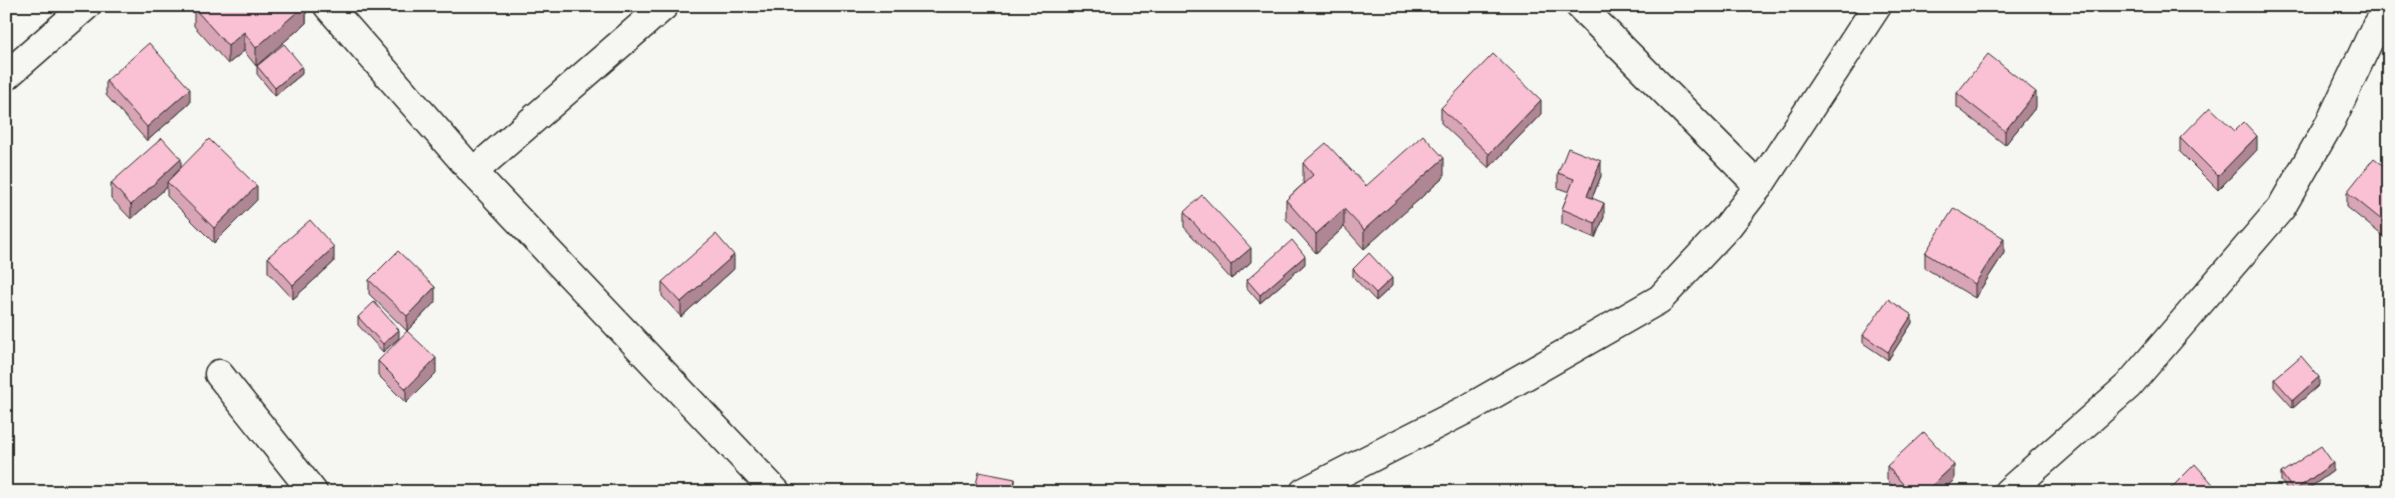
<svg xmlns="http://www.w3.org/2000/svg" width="2395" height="498" font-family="Mynerve,sans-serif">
	<rect width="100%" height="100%" fill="#f6f6f2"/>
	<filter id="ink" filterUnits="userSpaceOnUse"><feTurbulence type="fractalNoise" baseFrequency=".02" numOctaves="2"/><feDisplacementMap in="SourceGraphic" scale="10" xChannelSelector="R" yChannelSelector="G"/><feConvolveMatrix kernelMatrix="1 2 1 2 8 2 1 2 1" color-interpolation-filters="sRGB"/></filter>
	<g filter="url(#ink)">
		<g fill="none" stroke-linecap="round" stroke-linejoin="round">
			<!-- street casing -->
			<g stroke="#2b2b2b" stroke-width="31">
				<g id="street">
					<polyline points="328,6 473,172 776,492"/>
					<polyline points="1580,6 1759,186"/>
					<polyline points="6,76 86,6"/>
					<polyline points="473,172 664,6"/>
					<polyline points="219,374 313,492"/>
					<polyline points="1304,492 1471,407 1660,299 1728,226 1759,186 1877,6"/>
					<polyline points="2008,492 2128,386 2281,208 2331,121 2373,32 2389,7"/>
				</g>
			</g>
			<!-- street -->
			<use href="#street" stroke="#f6f6f2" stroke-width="28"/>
		</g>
		<!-- wall -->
		<g fill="#d7a5b5" stroke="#2b2b2b">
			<polygon points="306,6 306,23 256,66 244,51 228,64 194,26 194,8"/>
			<polygon points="257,66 302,74 275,96 257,74"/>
			<polygon points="106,81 190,103 147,141 106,95"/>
			<polygon points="1957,93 2036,107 2005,145 1957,107"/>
			<polygon points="1441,108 1541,114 1489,168 1441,123"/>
			<polygon points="2235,131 2257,150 2218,190 2180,152 2180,138"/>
			<polygon points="1303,163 1366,186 1444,177 1364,249 1344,227 1316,253 1286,219 1286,200 1304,183 1303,182"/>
			<polygon points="181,167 257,200 214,243 167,196 167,187 131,219 111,198 111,183"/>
			<polygon points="2389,170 2389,241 2347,207 2347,192"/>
			<polygon points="1558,173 1601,176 1592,198 1604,217 1595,238 1562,224 1562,209 1569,192 1558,188"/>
			<polygon points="1184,212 1251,262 1231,279 1184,227"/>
			<polygon points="1925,253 2004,253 1975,298 1925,268"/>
			<polygon points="268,257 334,262 293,299 268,272"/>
			<polygon points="1305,264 1260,303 1247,288 1247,280"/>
			<polygon points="734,269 681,317 662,296 662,282"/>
			<polygon points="1353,269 1392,286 1376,301 1353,277"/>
			<polygon points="369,280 435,302 407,331 369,294"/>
			<polygon points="358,317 399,338 383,352 358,325"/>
			<polygon points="1912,323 1888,360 1863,343 1863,335"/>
			<polygon points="378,361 436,373 406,403 378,375"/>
			<polygon points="2274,379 2319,385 2293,408 2274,387"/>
			<polygon points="1887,466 1954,480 1941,492 1897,492 1887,480"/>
			<polygon points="2333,471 2304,492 2289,492 2281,481 2281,473"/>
		</g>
		<!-- shaded-wall -->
		<g fill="#af8694" stroke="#2b2b2b">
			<polygon points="304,6 306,6 306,23 256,66 256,48"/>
			<polygon points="244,32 244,51 228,64 228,46"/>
			<polygon points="302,66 302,74 275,96 275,88"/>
			<polygon points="190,89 190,103 147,141 147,127"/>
			<polygon points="2036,92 2036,107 2005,145 2005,131"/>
			<polygon points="1541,100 1541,114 1489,168 1489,154"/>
			<polygon points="2257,136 2257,150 2218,190 2218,176"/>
			<polygon points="1444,158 1444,177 1364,249 1364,230"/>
			<polygon points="181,159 181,174 167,182 167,187 131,219 131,205"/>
			<polygon points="1601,161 1601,176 1587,210 1587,196"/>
			<polygon points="257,186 257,200 214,243 214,228"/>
			<polygon points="1604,203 1604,217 1595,238 1595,223"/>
			<polygon points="1344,209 1344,227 1316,253 1316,234"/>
			<polygon points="2004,238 2004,253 1975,298 1975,284"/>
			<polygon points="334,247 334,262 293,299 293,285"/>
			<polygon points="1251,248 1251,262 1231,279 1231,265"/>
			<polygon points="734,255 734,269 681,317 681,302"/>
			<polygon points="1305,256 1305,264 1260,303 1260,295"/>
			<polygon points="1392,278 1392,286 1376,301 1376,293"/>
			<polygon points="435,287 435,302 407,331 407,316"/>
			<polygon points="1912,315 1912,323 1888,360 1888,352"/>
			<polygon points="399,330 399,338 383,352 383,344"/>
			<polygon points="436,358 436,373 406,403 406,389"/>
			<polygon points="2319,377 2319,385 2293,408 2293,400"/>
			<polygon points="2333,463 2333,471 2304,492 2294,492 2294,491"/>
			<polygon points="1954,465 1954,480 1941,492 1925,492"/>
			<polygon points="1015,479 1015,492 1013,492"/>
		</g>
		<!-- building -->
		<g fill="#fac0d3" stroke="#2b2b2b">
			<polygon points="196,6 304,6 256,48 244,32 228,46 194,8"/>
			<polygon points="149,43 190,89 147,127 106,81"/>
			<polygon points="284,44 302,66 275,88 257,66"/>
			<polygon points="1493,54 1541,100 1489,154 1441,108"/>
			<polygon points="1988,54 2036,92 2005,131 1957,93"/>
			<polygon points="2210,107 2235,131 2244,122 2257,136 2218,176 2180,138"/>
			<polygon points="1423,135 1444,158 1364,230 1344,209 1316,234 1286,200 1313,175 1303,163 1326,143 1366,186"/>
			<polygon points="162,138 181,159 131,205 111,183"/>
			<polygon points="209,139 257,186 214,228 167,182"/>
			<polygon points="1568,148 1601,161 1587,196 1604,203 1595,223 1562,209 1574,179 1558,173"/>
			<polygon points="2374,158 2389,170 2389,226 2347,192"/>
			<polygon points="1202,195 1251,248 1231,265 1184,212"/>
			<polygon points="1954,208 2004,238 1975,284 1925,253"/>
			<polygon points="310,220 334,247 293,285 268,257"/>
			<polygon points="716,234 734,255 681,302 662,282"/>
			<polygon points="1292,240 1305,256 1260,295 1247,280"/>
			<polygon points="398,251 435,287 407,316 369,280"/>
			<polygon points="1369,253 1392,278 1376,293 1353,269"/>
			<polygon points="1888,299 1912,315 1888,352 1863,335"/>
			<polygon points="374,302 399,330 383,344 358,317"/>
			<polygon points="407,331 436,358 406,389 378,361"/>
			<polygon points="2301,356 2319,377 2293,400 2274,379"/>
			<polygon points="1924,432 1954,465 1925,492 1910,492 1887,466"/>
			<polygon points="2321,446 2333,463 2294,491 2281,473"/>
			<polygon points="2195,464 2220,492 2167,492"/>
			<polygon points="979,472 1015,479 1013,492 974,492"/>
			<polygon points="1747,488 1751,492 1743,492"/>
		</g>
	</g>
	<!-- margin -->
	<rect width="2395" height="498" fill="none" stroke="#f6f6f2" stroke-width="25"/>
	<rect x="12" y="12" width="2370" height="473" fill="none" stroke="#2b2b2b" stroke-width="2" filter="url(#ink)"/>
</svg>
